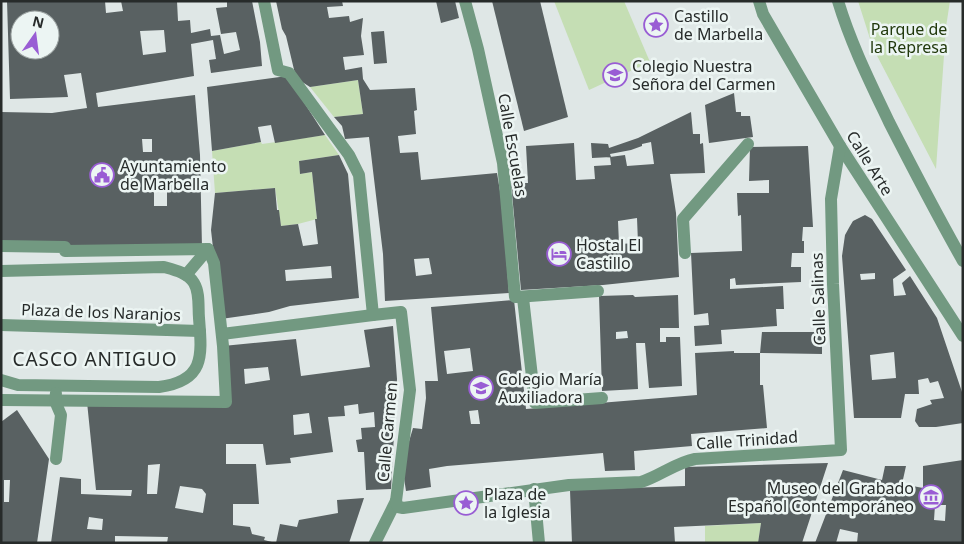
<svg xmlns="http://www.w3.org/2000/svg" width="964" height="544" font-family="'Noto Sans',sans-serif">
	<rect width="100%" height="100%" fill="#dfe7e6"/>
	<!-- green -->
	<g fill="#c5deb4">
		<polygon points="554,1 624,1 650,62 589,90"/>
		<polygon points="858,1 950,1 946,27 936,169 873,48"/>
		<polygon points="358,80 363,114 334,117 310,87"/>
		<polygon points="325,135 339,155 299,161 300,174 312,172 317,219 298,224 281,226 275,188 215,193 212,151 261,142 262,144"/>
		<polygon points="761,523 758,543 705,543 705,526"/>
	</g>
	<!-- building -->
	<g fill="#596162" fill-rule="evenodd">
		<path d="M7,1H105L106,13L123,11L121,1H177L178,21L190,20L191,33L210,29L211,36L220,35L224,54L240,50L236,32L221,34L216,8L227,7V1H252L260,42L262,66L211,73L209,60L216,59L213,40L191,44L194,76L96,93L98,107L195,95L200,155L202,248L1,246V112L52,113L87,108L81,73L64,75L68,97L10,99ZM20,20H50V50H20ZM164,30L166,52L143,55L140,31ZM142,139H152V152H143ZM154,183H167V206H154Z"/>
		<path d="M276,1H342L343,6L327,7L329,18L349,16L350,22L363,18L361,36L364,55L343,57L345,70L362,67L363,79L370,90L415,88L417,110L414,111L416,134L398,136L400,153L418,152L421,180L497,173L502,203L509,293L385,301L383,254L369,137L345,139L342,126L334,117L363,114L358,80L310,87L296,78L286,36L282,29ZM429,258L432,274L416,276L414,259Z"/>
		<polygon points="436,1 455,1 459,18 441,23"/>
		<polygon points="492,1 540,1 568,117 524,131"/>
		<polygon points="384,31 387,63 374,64 371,32"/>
		<polygon points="287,76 325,135 275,143 271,125 258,127 261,142 212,151 207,87"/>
		<polygon points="734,93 736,112 741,112 741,116 750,116 753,137 709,143 705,105"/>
		<path d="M691,112L693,134H700V144L703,143L705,173L670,174L676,213L679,277L603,285L521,290L511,183H528L526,146L574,143L576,180L595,179L594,166L611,165L610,157L625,155L627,166L654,164L651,142L642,144V146L631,150L610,154L611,157L592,158L591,143L608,144L609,148L638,138ZM637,218L638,243L619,244L618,221Z"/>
		<polygon points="808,146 813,227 803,227 802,241 804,241 804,253 792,253 791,267 801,267 801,282 736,285 735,278 730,279 730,289 783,286 784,309 776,309 777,326 721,330 722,344 695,346 694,326 709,325 708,313 694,315 691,253 742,251 741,215 738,216 737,193 769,193 769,180 749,181 750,147"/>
		<path d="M339,155L348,174L359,298L290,306L269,312L221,319L211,230L215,193L275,188L277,210H279L281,226L298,224L303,246L318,244L315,219H317L312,172L300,174L299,161ZM331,266L332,278L286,281L285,270Z"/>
		<path d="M865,215L872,219L906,270L893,279L894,296L906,295L902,283L910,276L937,318L963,395V423L936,427H919L915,421L917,409L932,404L930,400L944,398L938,381L930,383L928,378L918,380L919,394H905L901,418H854L842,256L845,235L850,226L853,221ZM875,273V279L861,280L860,274ZM894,352L896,378L872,380L870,355Z"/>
		<path d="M633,295L635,297L678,295L679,328H660V342H666V337H680L682,386L649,388L645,343H636L638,389L602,391L599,296ZM627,331L628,338L616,339V332Z"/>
		<path d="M514,300L526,409L697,395L695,353L734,351V353H760V385H763L767,428L691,434L692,446L634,451L635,470L605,471L603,453L447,466L429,469L431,487L406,491L402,465L413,428L422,429L426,398L425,381H438L431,307ZM470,348L473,371L447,374L444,351ZM478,410L480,424H471L469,411Z"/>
		<path d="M393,326L397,379L391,489L366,490L364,452H358L356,440L362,439L361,428L375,427L374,412L359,414L358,404L344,406L345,416L328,417L333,452L290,458L291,463L266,465L263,444H226V464H256L259,504H233V525L250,527L252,534L265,537L264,540L276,543H167L168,537L115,536V543H51L60,477L81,479V494L131,496L132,490H96L87,402H226L223,346L296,339L301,376L370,367L364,330ZM268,367L270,380L245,384L244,369ZM309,413L312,433L294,435L293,415ZM160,464L157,494H147L148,465ZM180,486L202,489L206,494L203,513L175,508ZM89,517L103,519L102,530L87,529Z"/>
		<polygon points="762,332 822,332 822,354 760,353"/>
		<path d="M17,410L49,459L37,543H1V422ZM4,480H10L9,502H4Z"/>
		<path d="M963,460V543H857L858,533L840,529L836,543H815L843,470L882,480L885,466H906L902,484L923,488V466ZM935,505H946L945,521L934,520Z"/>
		<polygon points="828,463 802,543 758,543 761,523 674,527 675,543 572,543 570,490 685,486 685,467"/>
		<polygon points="364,498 349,543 276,543 280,524 297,527 299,520 338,513 337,500"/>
	</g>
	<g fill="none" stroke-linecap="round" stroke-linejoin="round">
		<!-- pedestrian -->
		<g stroke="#729981" stroke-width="12">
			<polyline points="264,1 278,70 289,73 349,155 359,175 373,315"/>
			<polyline points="1,246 65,247 65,251 208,249 214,263 223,346 226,402 1,400"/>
			<polyline points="685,253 683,219 748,144"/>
			<path d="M1,271L164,267C175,270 188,273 194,283C200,293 198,307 199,318C202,356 205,381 159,387L18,385L1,380"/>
			<polyline points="186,275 208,249"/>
			<polyline points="516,297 598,291"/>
			<polyline points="523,298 535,403 602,398"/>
			<polyline points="1,325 200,331"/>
			<polyline points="56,393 55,401 61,415 56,459"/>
			<polyline points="534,489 539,543"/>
			<polyline points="375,543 396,501"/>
		</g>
		<!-- minor -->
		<g stroke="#729981" stroke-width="12">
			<polyline points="465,1 478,49 503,163 515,297"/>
			<polyline points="759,1 763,14 840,146 963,336"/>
			<path d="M222,334L373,315L401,312L410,390L396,501L398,507L403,508L569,485L641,482C660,476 675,463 695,459L841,450L833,284L831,199L840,146"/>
		</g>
		<!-- tertiary -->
		<path stroke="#729981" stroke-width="12" d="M838,1C851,44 870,82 889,122C913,169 937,215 963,261"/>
	</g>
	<!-- icons -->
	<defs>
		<g id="sight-ring" transform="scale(1.25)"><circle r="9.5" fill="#ecf5f3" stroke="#995dd4" stroke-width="1.5"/><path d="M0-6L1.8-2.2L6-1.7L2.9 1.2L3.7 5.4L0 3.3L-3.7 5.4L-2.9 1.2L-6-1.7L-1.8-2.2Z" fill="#995dd4"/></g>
		<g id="school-ring" transform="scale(1.25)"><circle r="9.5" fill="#ecf5f3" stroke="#995dd4" stroke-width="1.5"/><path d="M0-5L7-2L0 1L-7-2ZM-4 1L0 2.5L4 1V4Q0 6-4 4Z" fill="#995dd4"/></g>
		<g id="civic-ring" transform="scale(1.25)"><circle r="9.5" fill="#ecf5f3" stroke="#995dd4" stroke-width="1.5"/><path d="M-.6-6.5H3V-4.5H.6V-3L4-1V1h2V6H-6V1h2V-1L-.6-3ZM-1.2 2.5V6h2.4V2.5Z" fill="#995dd4"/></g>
		<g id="hotel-ring" transform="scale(1.25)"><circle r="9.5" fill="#ecf5f3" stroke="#995dd4" stroke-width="1.5"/><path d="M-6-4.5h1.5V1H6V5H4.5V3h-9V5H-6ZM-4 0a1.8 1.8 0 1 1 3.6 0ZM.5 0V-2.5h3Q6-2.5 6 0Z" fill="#995dd4"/></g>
		<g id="museum-ring" transform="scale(1.25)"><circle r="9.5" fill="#ecf5f3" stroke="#995dd4" stroke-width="1.5"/><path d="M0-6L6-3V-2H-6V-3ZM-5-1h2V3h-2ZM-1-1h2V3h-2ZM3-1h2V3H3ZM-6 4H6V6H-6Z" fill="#995dd4"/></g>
	</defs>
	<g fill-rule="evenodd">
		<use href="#sight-ring" x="656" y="25"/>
		<use href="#school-ring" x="615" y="75"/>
		<use href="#civic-ring" x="102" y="175"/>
		<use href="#hotel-ring" x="559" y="254"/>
		<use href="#school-ring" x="481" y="388"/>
		<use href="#museum-ring" x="931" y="497"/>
		<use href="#sight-ring" x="466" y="503"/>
	</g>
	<g text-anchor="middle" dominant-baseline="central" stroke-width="5" stroke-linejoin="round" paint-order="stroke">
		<!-- poi labels -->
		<g font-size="16" fill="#272b2a" stroke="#ecf5f3" text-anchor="start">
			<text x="674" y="16">Castillo<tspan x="674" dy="18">de Marbella</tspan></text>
			<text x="632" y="66">Colegio Nuestra<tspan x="632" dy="18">Señora del Carmen</tspan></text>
			<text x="120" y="166">Ayuntamiento<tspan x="120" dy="18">de Marbella</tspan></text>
			<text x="576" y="245">Hostal El<tspan x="576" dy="18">Castillo</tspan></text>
			<text x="498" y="379">Colegio María<tspan x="498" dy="18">Auxiliadora</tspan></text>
			<text x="914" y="488" text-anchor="end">Museo del Grabado<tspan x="914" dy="18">Español Contemporáneo</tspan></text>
			<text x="484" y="494">Plaza de<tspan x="484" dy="18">la Iglesia</tspan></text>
		</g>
		<!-- park labels -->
		<g font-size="16" fill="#21390c" stroke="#ecf5f3">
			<text x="909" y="29">Parque de<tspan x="909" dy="18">la Represa</tspan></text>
		</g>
		<!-- street labels -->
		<g font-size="16" fill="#272b2a" stroke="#ecf5f3">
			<text transform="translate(513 145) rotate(80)">Calle Escuelas</text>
			<text transform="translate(870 163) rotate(58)">Calle Arte</text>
			<text transform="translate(818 299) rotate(-92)">Calle Salinas</text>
			<text transform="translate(101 312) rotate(2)">Plaza de los Naranjos</text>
			<text transform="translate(387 432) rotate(-85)">Calle Carmen</text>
			<text transform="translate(747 440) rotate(-4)">Calle Trinidad</text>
		</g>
		<!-- quarter labels -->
		<g font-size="19" letter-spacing="1" fill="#272b2a" stroke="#ecf5f3">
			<text x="95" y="359">CASCO ANTIGUO</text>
		</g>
	</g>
	<!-- border -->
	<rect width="964" height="544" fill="none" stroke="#272b2a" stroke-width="5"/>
	<!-- north arrow -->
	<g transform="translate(35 35) rotate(14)"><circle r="24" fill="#ecf5f3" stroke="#9da4a3"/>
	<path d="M0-4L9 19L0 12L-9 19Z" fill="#995dd4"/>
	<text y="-8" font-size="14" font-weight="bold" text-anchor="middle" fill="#272b2a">N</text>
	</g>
</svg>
